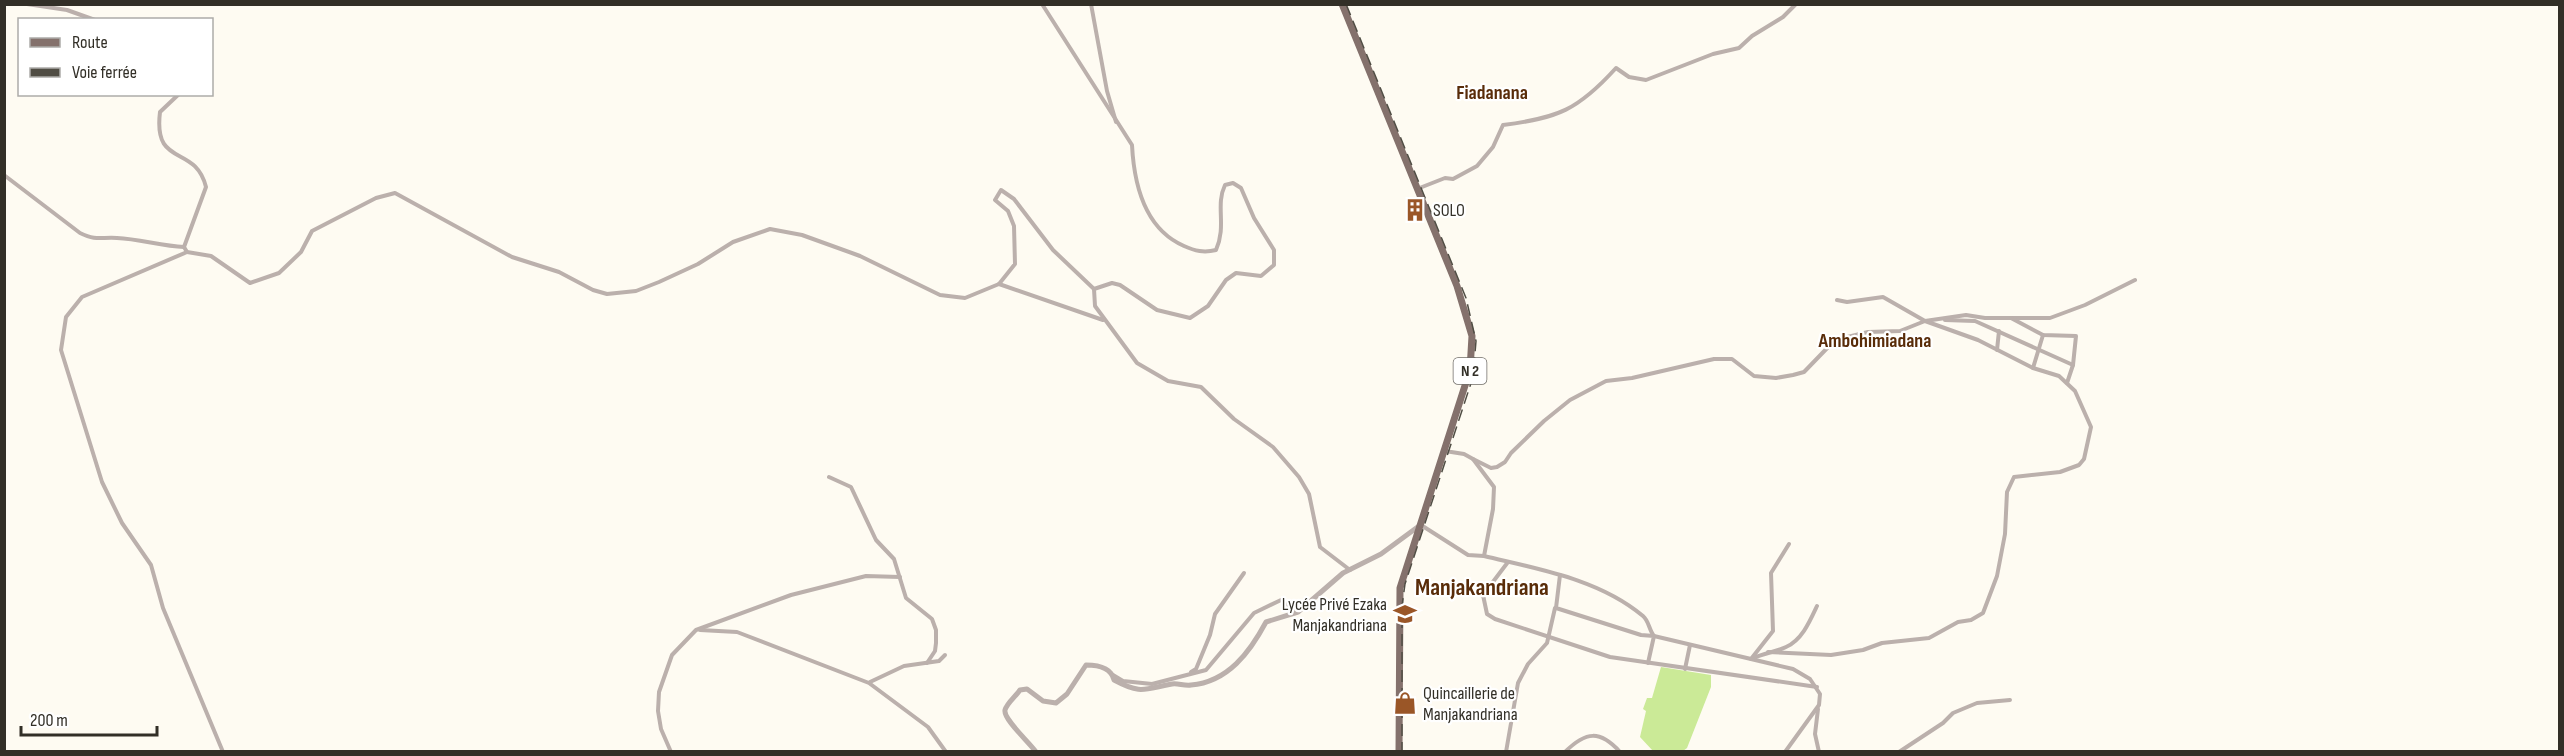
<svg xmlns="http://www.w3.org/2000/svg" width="2564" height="756" font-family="'Sofia Sans Condensed',sans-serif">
	<rect width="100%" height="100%" fill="#fefbf2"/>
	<!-- green -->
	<polygon fill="#cbea97" points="1661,667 1711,675 1711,687 1687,748 1683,751 1653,751 1640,737 1646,711 1643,709 1647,698 1652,698"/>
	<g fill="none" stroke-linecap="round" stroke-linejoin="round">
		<!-- minor -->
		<g stroke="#bbb0ac" stroke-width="4">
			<polyline points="27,4 67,10 95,20"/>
			<path d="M1042,4L1132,145C1134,184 1145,229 1184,246C1195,251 1204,253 1216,250C1227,225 1215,206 1225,185L1233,183L1241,188L1254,218L1274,250V265L1261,276L1236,273L1226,280L1208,306L1190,318L1157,310L1120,285L1112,283L1094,289L1095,306L1137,363L1168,381L1201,387L1234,419L1273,447L1299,477L1309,494L1320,547L1350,570"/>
			<polyline points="1091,4 1107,91 1116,122"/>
			<path d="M179,94L160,112C153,169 195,143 206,187L184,247L187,252L211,256L250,283L279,273L301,252L312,231L376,198L395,193L512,257L559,272L593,290L607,294L636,291L659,282L698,264L733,242L770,229L802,235L860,256L940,295L965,298L999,284L1015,264L1014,226L1008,211L995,200L1001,190L1014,199L1053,250L1094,289"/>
			<path d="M4,175L80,233C97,241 100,237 117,238C140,239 161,246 184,247"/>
			<path d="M1417,189L1445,178L1453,179L1477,166L1493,147L1503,125C1558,118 1578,110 1616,68L1629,77L1646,80L1713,54L1739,48L1752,36L1783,17L1796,4"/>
			<polyline points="187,252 82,297 66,317 61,350 102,482 122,523 151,565 163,608 223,752"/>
			<polyline points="999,284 1103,320"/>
			<polyline points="1837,300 1847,302 1883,297 1925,321 1966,315 1985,318 2050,318 2085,305 2135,280"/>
			<polyline points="2011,318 2043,335 2076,336 2073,365 2067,383"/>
			<polyline points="1945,320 1975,321 2073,365"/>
			<polyline points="1997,350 1999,331"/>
			<polyline points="2033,368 2043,335"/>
			<path d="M1445,451L1464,454L1473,459L1494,487L1493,509L1484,556C1538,569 1599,579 1643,616C1649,621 1649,630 1654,636L1793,669L1810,679L1820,694L1819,705L1785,752"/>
			<polyline points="1473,459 1491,468 1497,467 1505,462 1511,453 1544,421 1570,400 1606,381 1632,378 1714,359 1732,359 1754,376 1776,378 1793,375 1804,372 1835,340 1868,332 1900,331 1925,321 1978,340 2033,368 2059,376 2075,391 2091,427 2084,459 2079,465 2060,472 2014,477 2007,492 2005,534 1997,576 1983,613 1971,620 1958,622 1929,638 1882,643 1863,650 1831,655 1768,652"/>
			<polyline points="829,477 851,487 876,540 894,559 906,598 932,619 936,630 936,643 935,651 927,663"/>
			<polyline points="1421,525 1468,555 1484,556"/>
			<polyline points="1508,562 1483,595 1487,614 1495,619 1610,657 1817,687"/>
			<polyline points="1560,575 1556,608 1641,635 1654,636 1648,663"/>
			<polyline points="700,630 737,632 869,683 928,727 946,752"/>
			<path d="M1754,658C1764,653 1776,652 1786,647C1802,640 1810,621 1817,606"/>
			<polyline points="1751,659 1773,631 1771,573 1789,544"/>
			<polyline points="1685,669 1690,645"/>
			<polyline points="1191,672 1196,669 1210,635 1215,614 1244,573"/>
			<polyline points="1113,675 1123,681 1152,684 1206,670 1254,613 1281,600 1298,612"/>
			<polyline points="870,682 904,666 939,661 945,655"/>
			<polyline points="1818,709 1815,734 1819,752"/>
			<polyline points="671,752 661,729 658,711 659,692 672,655 696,630 791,595 866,576 900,577"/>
			<polyline points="1506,752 1518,683 1528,664 1547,643 1555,608"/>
			<path d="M1565,752C1586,731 1600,730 1620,752"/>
			<polyline points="1899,752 1943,723 1953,713 1977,703 2010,700"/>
		</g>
		<!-- tertiary -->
		<path stroke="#bbb0ac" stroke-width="5" d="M1036,752C1030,743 1003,719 1005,710C1007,703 1016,696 1020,690L1027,689L1043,701L1056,703L1067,694L1086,665C1098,665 1111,667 1114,680C1142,695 1144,689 1172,684C1178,683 1184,686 1191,685C1228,682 1250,652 1266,622L1298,612L1343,573L1381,554L1419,526"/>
		<!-- primary -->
		<polyline stroke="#84716c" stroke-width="7" points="1342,4 1457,286 1472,336 1470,370 1400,588 1399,752"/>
		<!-- rail -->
		<polyline stroke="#504d44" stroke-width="1.5" stroke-dasharray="12 6" stroke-linecap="butt" points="1346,4 1466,298 1476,341 1473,377 1405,584 1402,606 1402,752"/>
	</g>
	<!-- icons -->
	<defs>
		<g id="building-bare" transform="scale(1.8)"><path d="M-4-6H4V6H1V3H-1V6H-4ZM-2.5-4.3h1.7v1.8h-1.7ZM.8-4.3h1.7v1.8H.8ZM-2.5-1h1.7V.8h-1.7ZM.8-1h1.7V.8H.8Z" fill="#9a5627" stroke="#fff" stroke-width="2.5" paint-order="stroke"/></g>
		<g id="school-bare" transform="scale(1.8)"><path d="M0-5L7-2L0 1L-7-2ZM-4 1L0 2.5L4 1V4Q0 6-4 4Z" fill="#9a5627" stroke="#fff" stroke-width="2.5" paint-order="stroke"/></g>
		<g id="shop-bare" transform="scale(1.8)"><path d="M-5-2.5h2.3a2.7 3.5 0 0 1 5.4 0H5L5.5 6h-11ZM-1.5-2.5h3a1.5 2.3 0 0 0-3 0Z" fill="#9a5627" stroke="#fff" stroke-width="2.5" paint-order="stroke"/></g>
	</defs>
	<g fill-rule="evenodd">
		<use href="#building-bare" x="1415" y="210"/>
		<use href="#school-bare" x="1405" y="614"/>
		<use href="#shop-bare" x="1405" y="703"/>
	</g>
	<g text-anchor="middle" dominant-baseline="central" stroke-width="4.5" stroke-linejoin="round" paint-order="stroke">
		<!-- shield labels -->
		<rect fill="#fff" stroke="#706d68" stroke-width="1.5" x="1453.5" y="358" width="33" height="26" rx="4.5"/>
		<g font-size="16" font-weight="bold" fill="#322f27">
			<text x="1470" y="371">N 2</text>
		</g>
		<!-- poi labels -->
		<g font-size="18" fill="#322f27" stroke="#fff" text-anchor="start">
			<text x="1433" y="210">SOLO</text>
			<text x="1387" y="604" text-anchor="end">Lycée Privé Ezaka<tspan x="1387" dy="21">Manjakandriana</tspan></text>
			<text x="1423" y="693">Quincaillerie de<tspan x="1423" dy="21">Manjakandriana</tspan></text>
		</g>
		<!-- neighbourhood labels -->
		<g font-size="20" font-weight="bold" fill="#592c09" stroke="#fff">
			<text x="1492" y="93">Fiadanana</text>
			<text x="1875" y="341">Ambohimiadana</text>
		</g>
		<!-- district labels -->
		<g font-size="24" font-weight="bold" fill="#592c09" stroke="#fff">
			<text x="1482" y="587">Manjakandriana</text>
		</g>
	</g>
	<!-- border -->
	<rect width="2564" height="756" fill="none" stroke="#322f27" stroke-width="12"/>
	<!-- legend -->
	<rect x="18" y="18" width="195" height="78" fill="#ffffff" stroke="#adaca9" stroke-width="1.5"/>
	<rect x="30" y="38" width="30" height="9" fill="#84716c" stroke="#adaca9" stroke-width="1.5"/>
	<text x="72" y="48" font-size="18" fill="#322f27">Route</text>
	<rect x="30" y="68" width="30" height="9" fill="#504d44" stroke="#adaca9" stroke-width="1.5"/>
	<text x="72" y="78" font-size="18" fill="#322f27">Voie ferrée</text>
	<!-- scale -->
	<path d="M21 726v9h136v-9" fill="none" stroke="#322f27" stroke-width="3"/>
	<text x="30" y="726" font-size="18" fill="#322f27" stroke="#ffffff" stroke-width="4.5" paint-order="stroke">200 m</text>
</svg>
